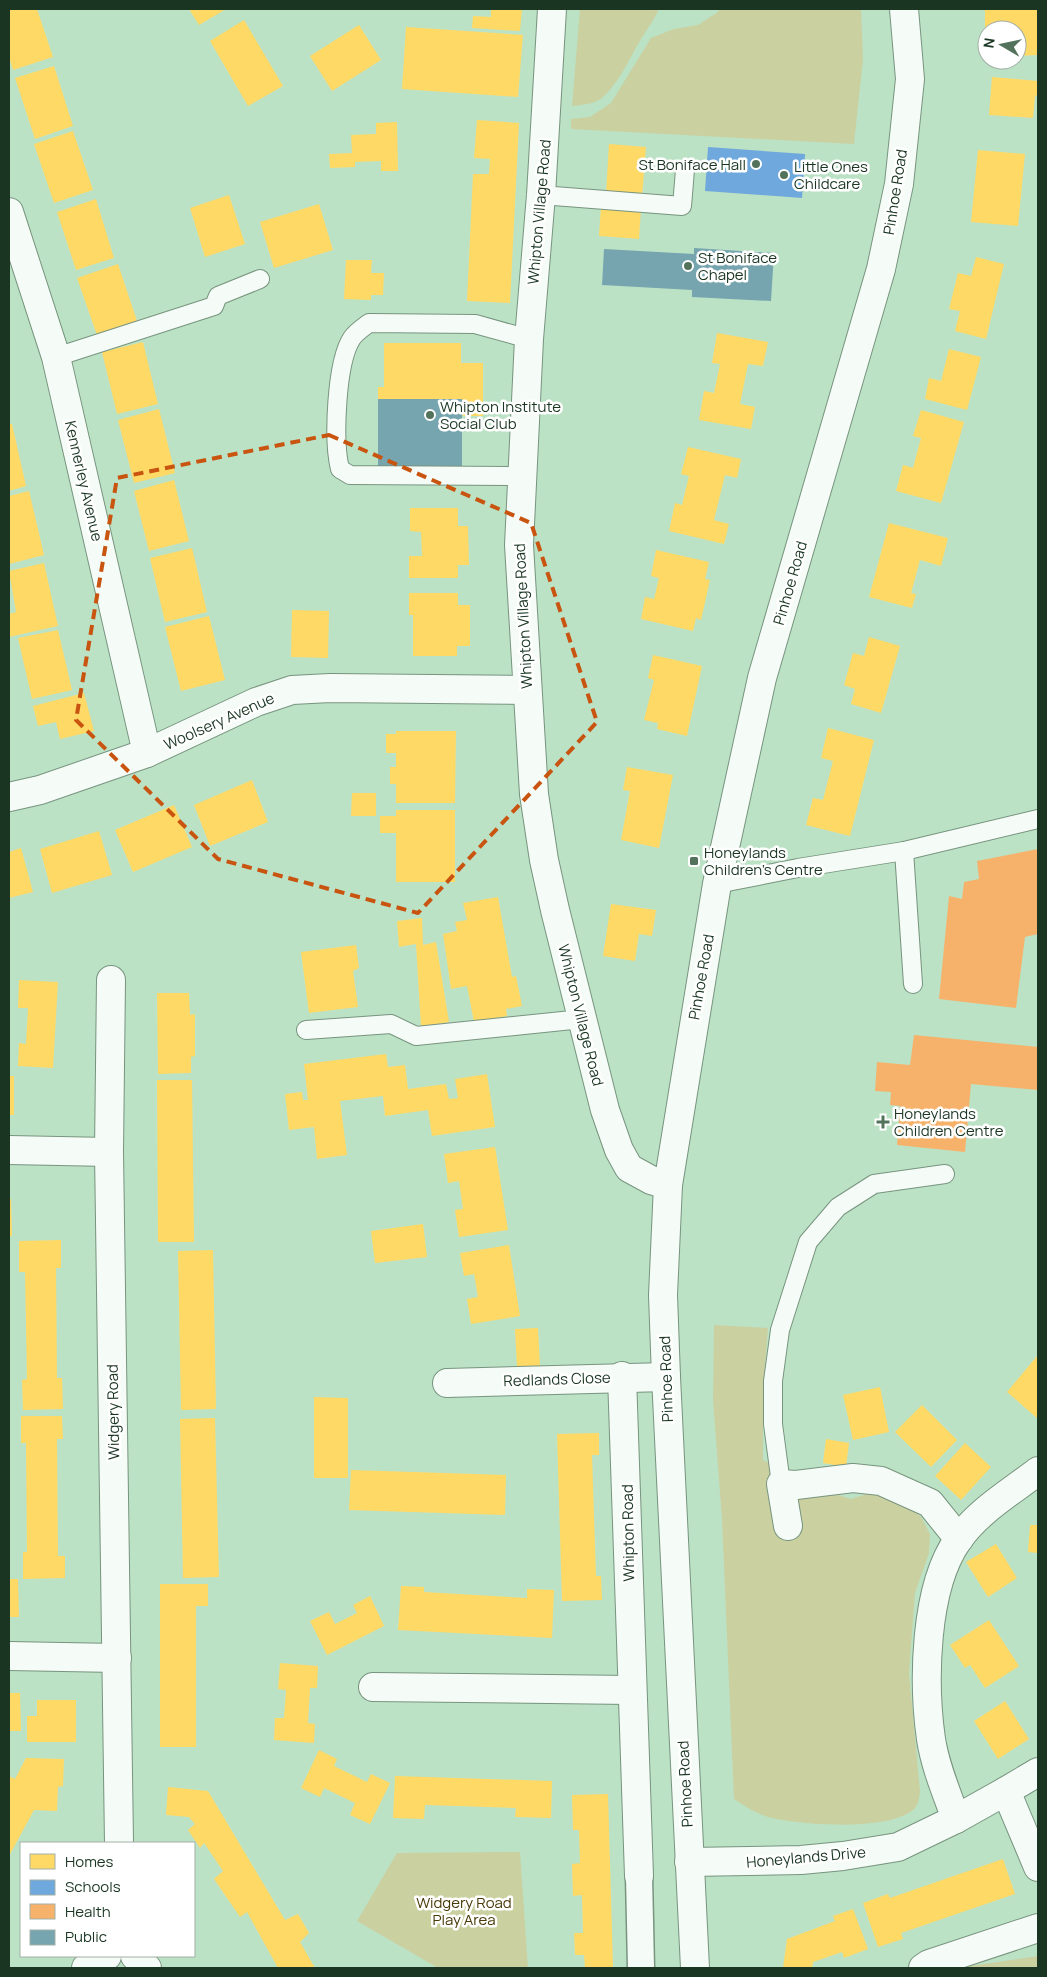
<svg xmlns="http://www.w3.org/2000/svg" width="1047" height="1977" font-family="Manrope,sans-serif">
	<rect width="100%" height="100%" fill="#bce2c5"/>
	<!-- green -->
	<g fill="#cad0a0">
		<path d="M580,9H659C654,20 647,29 641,39C629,59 620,82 602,98C594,104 582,105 572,106Z"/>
		<polygon points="719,9 861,9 863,59 854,144 571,129 571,119 590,117 611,103 651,38 674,29 698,25 718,12"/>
		<path d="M714,1325L768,1328L763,1393V1460L819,1489L851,1499L867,1494H887L908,1505L921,1517L930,1534L929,1553L915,1593L909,1673L920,1791C919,1798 919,1804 914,1809C890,1832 798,1825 768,1817C755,1813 745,1806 734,1799L722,1520L713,1400Z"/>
		<polygon points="520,1852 528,1968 438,1968 357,1921 397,1853"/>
		<polygon points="1038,1956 1038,1968 963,1968 970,1966"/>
	</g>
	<!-- homes -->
	<g fill="#ffd966">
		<polygon points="9,9 37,9 53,57 13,70 9,57"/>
		<polygon points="189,9 226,9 199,25"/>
		<polygon points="491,9 522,9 520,31 472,28 473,16 491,17"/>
		<polygon points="985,9 1038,9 1038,55 1017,56 1017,30 985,30"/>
		<polygon points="244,20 283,86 248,106 210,41"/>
		<polygon points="359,25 381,60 332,91 310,56"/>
		<polygon points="406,27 523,35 518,97 402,89"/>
		<polygon points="54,66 73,126 35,139 15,78"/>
		<polygon points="992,77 1038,81 1038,95 1035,96 1033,118 989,115"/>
		<polygon points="477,120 519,123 510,303 467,301 473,174 489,174 490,159 474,158"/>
		<polygon points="397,122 398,171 381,171 381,161 355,162 355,167 330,168 329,154 352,153 351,135 376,134 376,123"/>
		<polygon points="73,131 93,190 54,203 34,144"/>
		<polygon points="609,144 646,147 642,197 606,194"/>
		<polygon points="978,150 1025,154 1018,226 971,222"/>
		<polygon points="229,195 245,244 205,257 190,208"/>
		<polygon points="96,199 114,258 76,270 57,212"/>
		<polygon points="319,204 333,250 274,268 260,222"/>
		<polygon points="601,206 641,208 639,239 599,236"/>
		<polygon points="976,257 1004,264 986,339 955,331 960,311 949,309 958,273 971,276"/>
		<polygon points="346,260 372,260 371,273 384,273 383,295 371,295 371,300 344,299"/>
		<polygon points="118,264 138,324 98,338 77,278"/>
		<polygon points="717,333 768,342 763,366 748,364 740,404 755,407 751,429 699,420 704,391 714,393 720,364 712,363"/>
		<polygon points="143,342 158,404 117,414 102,352"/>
		<polygon points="384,343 461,343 461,363 483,363 483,416 463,416 462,399 378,399 378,387 384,387"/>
		<polygon points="949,349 981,357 967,410 925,399 929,378 941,381"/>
		<polygon points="159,409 175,473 134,483 118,420"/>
		<polygon points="921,410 964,422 941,503 896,491 903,465 913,468 921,438 913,436"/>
		<polygon points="9,424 12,424 26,486 9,491"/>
		<polygon points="688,447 741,459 737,478 725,475 714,520 729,524 724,544 669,531 675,503 682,505 689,476 681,474"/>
		<polygon points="174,480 189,541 149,551 134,491"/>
		<polygon points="29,491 44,555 9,564 9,496"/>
		<polygon points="410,508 458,508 458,526 468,526 469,565 458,565 458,578 409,578 409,556 422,556 421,532 410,531"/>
		<polygon points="889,523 948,538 941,566 920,560 911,593 916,594 912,608 869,597"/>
		<polygon points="192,548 207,612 165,622 150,558"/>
		<polygon points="656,550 709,562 705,579 710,580 701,620 696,618 693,631 641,619 645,597 654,599 659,578 651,576"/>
		<polygon points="44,563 58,626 9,637 9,614 16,612 9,571"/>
		<polygon points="409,593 458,593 458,605 470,605 470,646 457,646 457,656 413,656 413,615 409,615"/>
		<polygon points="292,610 329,611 328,658 291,657"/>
		<polygon points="209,616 225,680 181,691 165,627"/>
		<polygon points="58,630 72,690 32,699 18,638"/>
		<polygon points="869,637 900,646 881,713 851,704 855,689 844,685 853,653 864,656"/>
		<polygon points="653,655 702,666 687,736 657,729 658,723 644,720 654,680 648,678"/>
		<polygon points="84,693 94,731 60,739 56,722 38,726 33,706"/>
		<polygon points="828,728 874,740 850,836 806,825 813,798 823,800 833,761 821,758"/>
		<polygon points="396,731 456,731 455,803 396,803 396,784 390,784 390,767 396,767 396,753 386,753 386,734 396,734"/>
		<polygon points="627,767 673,775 659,848 621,840 630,791 623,790"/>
		<polygon points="252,780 268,822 210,846 194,805"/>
		<polygon points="352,793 376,793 376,816 351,816"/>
		<polygon points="174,805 192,847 133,872 115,830"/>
		<polygon points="396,810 455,810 455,882 396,882 396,833 380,833 380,816 396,816"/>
		<polygon points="99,831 112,875 52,893 40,849"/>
		<polygon points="21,848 33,892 9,898 9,852"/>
		<polygon points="498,897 512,977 516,976 522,1006 506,1009 507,1016 474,1022 467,986 451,989 443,934 457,931 455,922 467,920 463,903"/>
		<polygon points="611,904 656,910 652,936 639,934 635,961 603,956"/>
		<polygon points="422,918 423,945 436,942 449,1022 421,1027 416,944 399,947 397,921"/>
		<polygon points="356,945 359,968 353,971 358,1007 309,1013 301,952"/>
		<polygon points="19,980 58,982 53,1068 18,1066 19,1043 26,1044 28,1008 18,1008"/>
		<polygon points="157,993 189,993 190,1015 195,1014 195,1056 191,1057 191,1073 158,1074"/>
		<polygon points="386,1054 388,1067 405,1065 408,1089 446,1084 449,1099 458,1098 455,1079 487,1074 495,1127 432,1136 428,1110 385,1116 383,1096 340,1101 347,1155 317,1159 314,1127 289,1130 285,1094 302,1092 303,1100 308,1100 304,1064"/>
		<rect x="9" y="1076" width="5" height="39"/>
		<polygon points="157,1080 192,1080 194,1242 158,1242"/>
		<polygon points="495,1147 508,1230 459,1237 455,1210 463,1209 459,1181 448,1183 444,1154"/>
		<polygon points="9,1199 11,1199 12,1236 9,1236"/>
		<polygon points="423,1224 427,1257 375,1263 371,1231"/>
		<polygon points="61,1240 61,1268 56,1268 57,1378 62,1378 63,1409 23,1410 22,1380 27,1379 25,1272 19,1272 19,1241"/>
		<polygon points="509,1245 520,1316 471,1324 467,1299 478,1297 474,1274 464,1276 460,1253"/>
		<polygon points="213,1250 216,1409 181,1410 178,1251"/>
		<polygon points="538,1328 540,1366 517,1367 515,1329"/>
		<polygon points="1038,1355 1038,1419 1007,1392"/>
		<polygon points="880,1387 889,1432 853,1440 843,1395"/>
		<polygon points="314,1397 348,1398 348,1478 314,1478"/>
		<polygon points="922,1405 957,1440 931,1467 895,1432"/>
		<polygon points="21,1416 62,1416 63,1439 57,1439 58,1556 65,1556 65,1578 23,1579 23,1552 27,1552 26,1443 21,1443"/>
		<polygon points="215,1418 219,1577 183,1578 180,1419"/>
		<polygon points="599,1433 599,1455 592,1455 596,1576 601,1576 602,1600 562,1601 557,1434"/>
		<polygon points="826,1439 849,1443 846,1467 823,1463"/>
		<polygon points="965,1443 991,1467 961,1500 935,1476"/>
		<polygon points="351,1470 506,1475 505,1515 349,1510"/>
		<polygon points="1030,1525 1038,1525 1038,1553 1028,1552"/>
		<polygon points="996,1544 1017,1578 988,1597 966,1562"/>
		<polygon points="9,1579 18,1579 19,1617 9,1617"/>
		<polygon points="160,1584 208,1584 208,1606 196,1606 196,1747 160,1747"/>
		<polygon points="401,1586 424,1587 424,1592 527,1598 527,1589 554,1590 552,1638 398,1630"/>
		<polygon points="370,1596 384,1626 327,1655 310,1621 329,1612 335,1624 357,1613 353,1605"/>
		<polygon points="989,1620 1019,1666 985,1688 970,1665 965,1668 950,1645"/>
		<polygon points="280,1663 318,1666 317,1688 310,1688 308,1723 315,1724 314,1743 274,1740 275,1718 284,1718 286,1690 278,1689"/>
		<polygon points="9,1693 20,1693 21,1731 9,1731"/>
		<polygon points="37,1700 76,1700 76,1742 27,1742 27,1716 37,1716"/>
		<polygon points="1005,1701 1029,1739 998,1759 974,1721"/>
		<polygon points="319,1750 337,1759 334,1766 367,1782 371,1774 390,1783 370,1824 350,1815 355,1803 324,1788 320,1797 301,1788"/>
		<polygon points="26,1758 64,1759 63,1786 58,1787 57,1811 34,1810 9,1856 9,1776 15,1779"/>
		<polygon points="395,1776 552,1781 551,1818 515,1817 516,1808 425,1805 424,1819 393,1818"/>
		<polygon points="168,1787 208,1791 285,1920 298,1914 309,1933 300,1942 315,1968 278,1968 247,1912 240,1917 214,1879 223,1871 204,1843 200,1848 188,1830 195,1824 189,1817 166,1815"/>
		<polygon points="608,1794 613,1968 585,1968 584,1955 575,1955 574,1933 583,1933 582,1895 573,1896 572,1864 580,1863 579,1830 573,1830 572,1795"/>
		<polygon points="1003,1859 1015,1894 901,1933 903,1939 878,1947 863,1903 888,1894 890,1898"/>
		<polygon points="853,1909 868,1949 844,1958 842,1952 813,1962 812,1968 783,1968 787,1939 835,1921 833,1916"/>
	</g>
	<!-- schools -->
	<polygon fill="#6fa8dc" points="708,147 805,154 802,198 705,191"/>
	<!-- health -->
	<g fill="#f6b26b">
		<polygon points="1038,849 1038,934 1025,937 1016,1008 939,999 949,896 962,899 964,882 979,879 977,861"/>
		<polygon points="914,1035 1038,1047 1038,1090 971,1084 965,1152 897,1145 900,1106 890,1105 891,1092 875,1091 877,1062 910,1065"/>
	</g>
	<!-- public -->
	<g fill="#76a5af">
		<polygon points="694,248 774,253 771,301 692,297 692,290 602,285 604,249 694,254"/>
		<rect x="378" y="399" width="84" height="67"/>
	</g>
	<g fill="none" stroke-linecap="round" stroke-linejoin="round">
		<!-- service casing -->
		<g stroke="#77947f" stroke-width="20">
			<g id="service">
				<polyline points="541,195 682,206 685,170"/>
				<polyline points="56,357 214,306 218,296 260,279"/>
				<path d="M521,476L350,475L340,469C333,441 336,362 352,338C356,332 364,327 369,323L475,324L529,339"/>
				<polyline points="717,884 798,868 904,851"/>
				<polyline points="913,984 904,851 1038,819"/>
				<polyline points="306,1030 391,1024 416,1036 582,1019"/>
				<polyline points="781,1484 773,1424 773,1381 780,1330 808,1242 838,1207 874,1184 945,1174"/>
			</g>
		</g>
		<!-- pedestrian casing -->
		<g stroke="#77947f" stroke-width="29">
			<polyline id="pedestrian" points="639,1876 641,1968"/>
		</g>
		<!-- minor casing -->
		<g stroke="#77947f" stroke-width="30">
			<g id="minor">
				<polyline points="552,9 541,195 529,339 519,545 534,794 544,860 555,910 605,1110 619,1150 629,1168 651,1180 668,1185"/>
				<polyline points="9,212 56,357 147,753"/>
				<polyline points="9,797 40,790 147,753 256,702 292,690 330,688 527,690"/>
				<polyline points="111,980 109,1152 119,1843"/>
				<polyline points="9,1150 109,1152"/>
				<polyline points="622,1376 639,1876"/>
				<polyline points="447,1383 666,1377"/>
				<polyline points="788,1526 781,1484 796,1485 853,1478 881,1481 930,1503 959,1539"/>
				<polyline points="9,1656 117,1658"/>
				<polyline points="373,1687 631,1690"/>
				<polyline points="1006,1791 1038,1772"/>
				<path d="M956,1819C947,1794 935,1766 931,1739C923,1683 924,1588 958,1540C978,1511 1011,1492 1038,1471"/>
				<polyline points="689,1862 801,1860 843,1856 898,1847 956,1819 1006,1791 1038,1867"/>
				<polyline points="135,1956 147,1968"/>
				<polyline points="86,1968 107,1956"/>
				<polyline points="923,1968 929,1964 1038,1928"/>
			</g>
		</g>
		<!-- secondary casing -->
		<g stroke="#77947f" stroke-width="30">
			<polyline id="secondary" points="695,1968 666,1377 663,1295 668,1185 717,884 762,678 881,269 899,184 910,79 904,9"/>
		</g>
		<!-- service -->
		<use href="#service" stroke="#f5fbf6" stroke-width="18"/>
		<!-- pedestrian -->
		<use href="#pedestrian" stroke="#f5fbf6" stroke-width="26"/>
		<!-- minor -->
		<use href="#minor" stroke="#f5fbf6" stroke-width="28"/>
		<!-- secondary -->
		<use href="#secondary" stroke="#f5fbf6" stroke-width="28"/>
	</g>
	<!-- marked area -->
	<path fill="none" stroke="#c9540f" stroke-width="4" stroke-dasharray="10 6" stroke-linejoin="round" d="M329,435L531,523L597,722L418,913L218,859L76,720L117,478Z"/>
	<!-- markers -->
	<g fill="#53725b" stroke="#fff" stroke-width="2">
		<circle cx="756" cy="164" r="5"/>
		<circle cx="784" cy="175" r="5"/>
		<circle cx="688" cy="266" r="5"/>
		<circle cx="430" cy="415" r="5"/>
		<rect x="689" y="856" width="10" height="10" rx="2.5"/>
		<path d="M880.5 1114.5h5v5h5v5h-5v5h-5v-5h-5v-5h5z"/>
	</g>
	<g text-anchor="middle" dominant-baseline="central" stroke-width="5" stroke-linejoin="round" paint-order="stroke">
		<!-- poi labels -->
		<g font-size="15" fill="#1a3622" stroke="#fff" text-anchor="start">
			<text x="746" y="164" text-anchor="end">St Boniface Hall</text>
			<text x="794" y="166">Little Ones<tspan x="794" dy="17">Childcare</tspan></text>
			<text x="698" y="257">St Boniface<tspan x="698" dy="17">Chapel</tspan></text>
			<text x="440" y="406">Whipton Institute<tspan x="440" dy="17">Social Club</tspan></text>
			<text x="704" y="852">Honeylands<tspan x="704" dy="17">Children's Centre</tspan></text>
			<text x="894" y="1113">Honeylands<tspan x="894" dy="17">Children Centre</tspan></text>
		</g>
		<!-- street labels -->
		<g font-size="15" fill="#1a3622" stroke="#fff">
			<text transform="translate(895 192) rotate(-81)">Pinhoe Road</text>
			<text transform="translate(539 212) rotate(-85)">Whipton Village Road</text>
			<text transform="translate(84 481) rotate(77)">Kennerley Avenue</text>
			<text transform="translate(790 583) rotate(-74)">Pinhoe Road</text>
			<text transform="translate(523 616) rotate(-93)">Whipton Village Road</text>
			<text transform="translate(219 721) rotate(-24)">Woolsery Avenue</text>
			<text transform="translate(701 977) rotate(-80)">Pinhoe Road</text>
			<text transform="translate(581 1015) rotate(76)">Whipton Village Road</text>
			<text transform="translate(557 1379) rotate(-2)">Redlands Close</text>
			<text transform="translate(666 1379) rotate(-92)">Pinhoe Road</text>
			<text transform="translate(113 1412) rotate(-91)">Widgery Road</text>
			<text transform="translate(628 1533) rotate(-91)">Whipton Road</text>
			<text transform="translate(685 1784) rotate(-93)">Pinhoe Road</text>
			<text transform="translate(806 1857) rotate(-5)">Honeylands Drive</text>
		</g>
		<!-- park labels -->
		<g font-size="15" fill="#493a08" stroke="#fff">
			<text x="464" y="1902">Widgery Road<tspan x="464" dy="17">Play Area</tspan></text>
		</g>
	</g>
	<!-- border -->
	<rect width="1047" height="1977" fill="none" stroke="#1a3622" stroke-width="20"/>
	<!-- legend -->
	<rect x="20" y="1842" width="175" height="115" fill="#ffffff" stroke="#a3afa7"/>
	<rect x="30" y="1854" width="25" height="15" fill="#ffd966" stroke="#a3afa7"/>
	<text x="65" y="1867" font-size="15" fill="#1a3622">Homes</text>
	<rect x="30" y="1880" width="25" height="15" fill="#6fa8dc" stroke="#a3afa7"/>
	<text x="65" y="1892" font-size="15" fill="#1a3622">Schools</text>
	<rect x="30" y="1904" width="25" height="15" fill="#f6b26b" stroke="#a3afa7"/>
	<text x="65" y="1917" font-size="15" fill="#1a3622">Health</text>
	<rect x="30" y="1930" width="25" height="15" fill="#76a5af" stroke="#a3afa7"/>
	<text x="65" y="1942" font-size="15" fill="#1a3622">Public</text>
	<!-- north arrow -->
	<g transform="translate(1002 45) rotate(279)"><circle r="24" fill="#ffffff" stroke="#a3afa7"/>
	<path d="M0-4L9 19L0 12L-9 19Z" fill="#53725b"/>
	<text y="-8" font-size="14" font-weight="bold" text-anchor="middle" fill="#1a3622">N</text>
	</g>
</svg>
